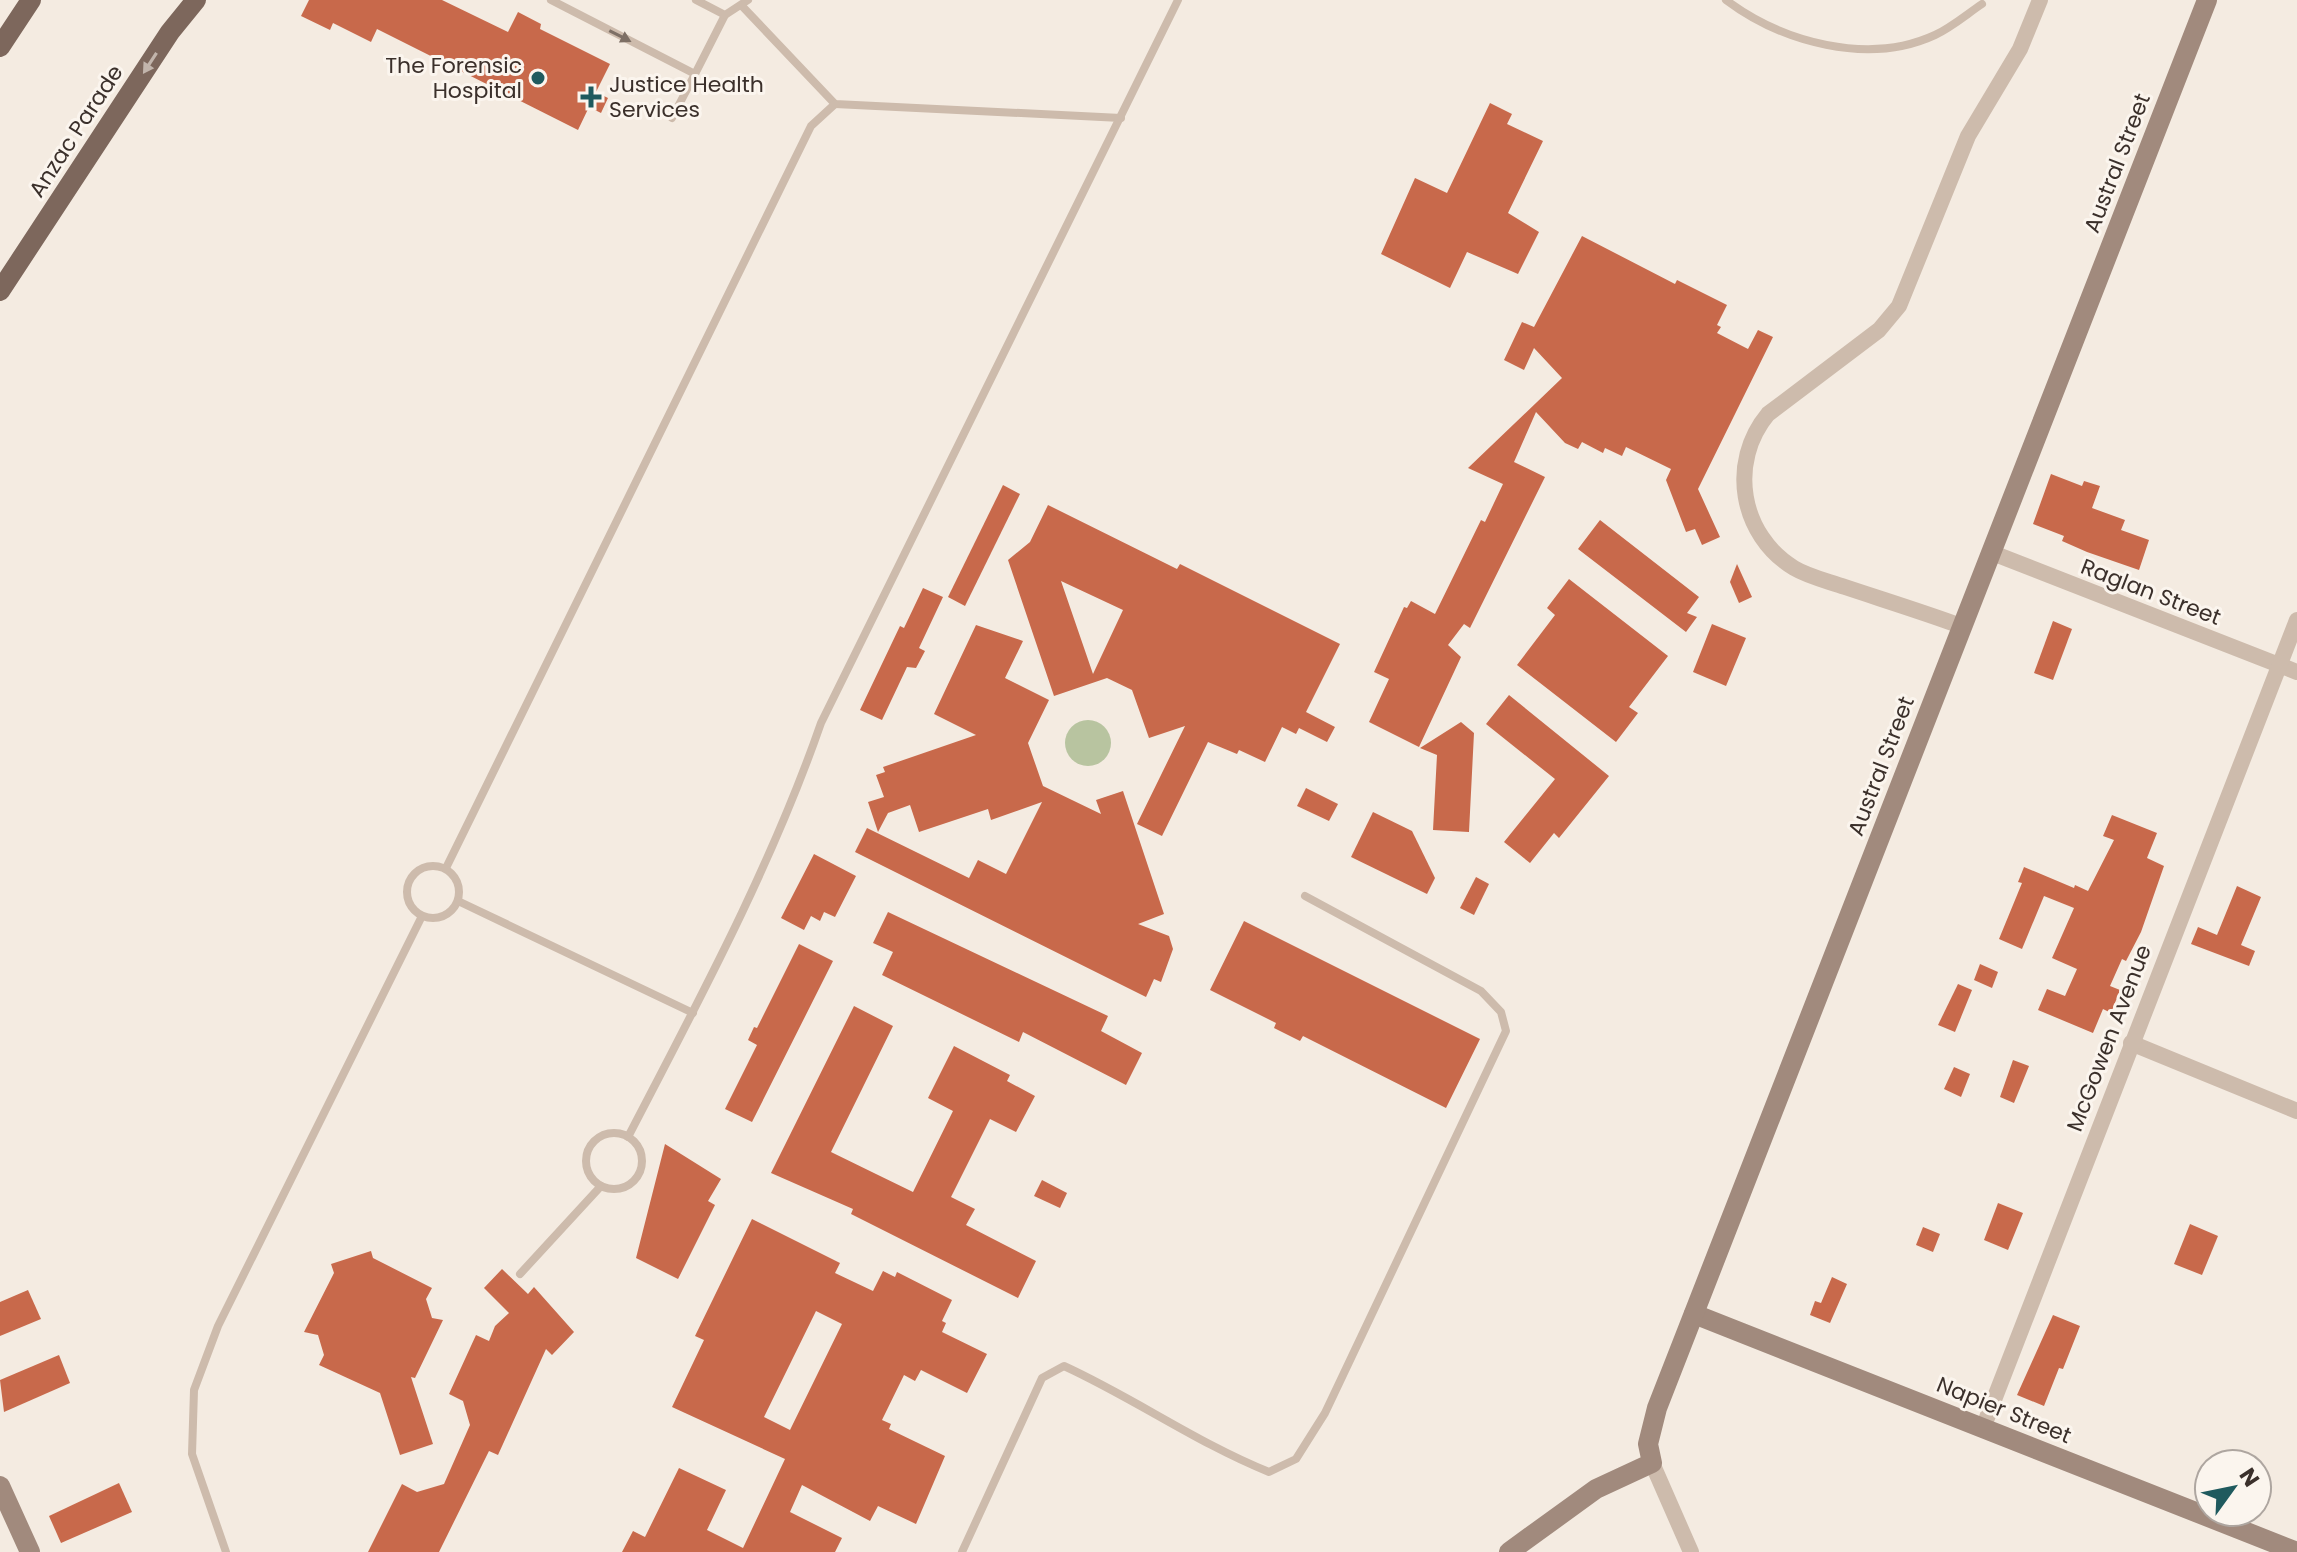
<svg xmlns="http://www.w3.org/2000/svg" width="2297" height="1552" font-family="Poppins,sans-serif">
	<rect width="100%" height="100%" fill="#f4ebe1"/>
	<!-- green -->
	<circle fill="#b8c4a0" cx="1088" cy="743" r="23"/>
	<!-- building -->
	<g fill="#c8694b" fill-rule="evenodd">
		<polygon points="309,0 442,0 508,32 518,12 541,24 540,29 610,64 596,92 608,98 601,113 589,107 578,130 377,29 371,42 333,23 330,30 301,16"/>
		<polygon points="1490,103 1512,114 1507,124 1543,141 1508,213 1539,232 1518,274 1467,252 1450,288 1381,254 1415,178 1447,193"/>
		<polygon points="1582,236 1675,284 1677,280 1727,305 1717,325 1721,327 1717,333 1748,349 1758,330 1773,337 1698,489 1720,537 1702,545 1695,529 1686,532 1666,480 1671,469 1626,447 1622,456 1605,448 1603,453 1582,442 1578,449 1565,443 1536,412 1514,462 1545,477 1470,628 1464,624 1448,645 1461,657 1419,747 1369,722 1389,679 1374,672 1404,607 1407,608 1411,601 1435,614 1481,520 1485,522 1503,484 1468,468 1562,378 1534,348 1524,370 1504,360 1522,322 1534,327"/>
		<polygon points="2051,474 2082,486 2084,481 2100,486 2092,508 2125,520 2121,530 2149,540 2139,570 2087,552 2062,541 2064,536 2033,524"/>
		<polygon points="1003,485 1020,494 965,606 948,597"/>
		<path d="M1048,505L1177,569L1180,564L1340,644L1306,712L1335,727L1327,742L1299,728L1296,734L1282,727L1265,762L1239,750L1237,754L1208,742L1162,836L1137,824L1185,726L1149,738L1132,690L1107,678L1054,696L1008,560L1030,542ZM1061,581L1123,610L1093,674Z"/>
		<polygon points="1600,520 1699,597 1687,613 1697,617 1686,632 1578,549"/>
		<polygon points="1737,564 1752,597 1739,603 1730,582"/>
		<polygon points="1569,579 1668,656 1629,707 1638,713 1616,742 1517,665 1555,615 1547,608"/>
		<polygon points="923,588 943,597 919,648 925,651 916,668 907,667 882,720 860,710 900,626 904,628"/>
		<polygon points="2053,621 2072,629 2053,680 2034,673"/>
		<polygon points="1712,624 1746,638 1726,686 1693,672"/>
		<polygon points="976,625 1023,641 1005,678 1049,700 1028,743 1043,786 1101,814 1096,800 1123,791 1164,914 1138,924 1169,936 1173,949 1161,982 1154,979 1146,997 855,852 867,828 969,878 978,860 1006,874 1042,802 991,820 988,809 919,832 910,805 888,813 878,832 868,802 884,797 876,775 885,772 883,767 976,735 934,714"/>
		<polygon points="1509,695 1609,776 1559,838 1554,833 1530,863 1504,842 1555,779 1486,724"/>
		<polygon points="1461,722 1474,733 1469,832 1433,830 1437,755 1420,748"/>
		<polygon points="1306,788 1338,804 1329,821 1297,806"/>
		<polygon points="1373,812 1412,831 1435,878 1427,894 1351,857"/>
		<polygon points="2112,815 2157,833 2147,858 2164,866 2141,932 2126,961 2122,959 2110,986 2120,990 2111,1013 2103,1009 2093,1033 2038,1010 2047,989 2065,996 2077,969 2052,958 2074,908 2044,896 2022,949 1999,939 2022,883 2018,882 2024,867 2074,888 2075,885 2088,891 2114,840 2103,836"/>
		<polygon points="814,854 856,876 835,917 824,912 820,921 811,916 804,930 781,918"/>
		<polygon points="1476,877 1489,884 1474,915 1460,908"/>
		<polygon points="2237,886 2261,897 2241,945 2255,951 2249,966 2191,944 2198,927 2217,935"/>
		<polygon points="888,912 1108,1016 1101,1031 1142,1053 1126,1085 1023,1032 1019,1042 882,975 893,952 873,943"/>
		<polygon points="1244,921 1480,1039 1446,1108 1303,1036 1300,1041 1274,1028 1276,1023 1210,990"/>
		<polygon points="799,944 833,961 752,1122 725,1109 757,1045 748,1040 754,1027 757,1028"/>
		<polygon points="1980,964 1998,972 1992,988 1974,980"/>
		<polygon points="1958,984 1972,990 1955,1032 1938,1025"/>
		<polygon points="854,1006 893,1026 831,1152 876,1174 913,1192 953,1111 928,1098 954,1046 1010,1075 1007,1081 1035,1096 1016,1132 990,1119 951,1197 975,1209 966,1225 1036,1261 1018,1298 851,1214 853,1209 771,1173"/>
		<polygon points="2013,1060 2029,1066 2014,1103 2000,1097"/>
		<polygon points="1954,1067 1970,1074 1961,1097 1944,1089"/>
		<polygon points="665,1144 721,1179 708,1201 715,1205 678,1279 636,1258"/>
		<polygon points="1042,1180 1067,1193 1060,1208 1034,1196"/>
		<polygon points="1998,1203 2023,1213 2008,1250 1984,1240"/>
		<path d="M752,1219L840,1263L835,1273L873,1291L883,1271L895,1277L897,1272L952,1300L942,1321L946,1323L942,1332L987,1354L967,1393L921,1370L915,1381L904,1375L882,1420L891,1424L889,1429L945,1456L916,1524L878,1506L870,1521L802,1485L790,1512L842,1538L835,1552H622L633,1531L645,1537L679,1468L726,1490L707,1530L743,1548L785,1459L672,1407L704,1340L695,1336ZM816,1311L842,1324L790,1430L764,1417Z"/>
		<polygon points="2190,1224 2218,1236 2202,1275 2174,1264"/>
		<polygon points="1923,1227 1940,1234 1933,1252 1916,1245"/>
		<polygon points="371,1251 373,1258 432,1288 426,1299 432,1318 443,1320 415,1378 411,1377 433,1444 400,1455 380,1393 319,1365 324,1355 318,1335 304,1332 334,1273 331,1264"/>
		<polygon points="502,1269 528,1294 534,1287 574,1332 552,1355 546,1349 498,1455 489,1451 439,1552 368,1552 402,1484 417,1492 444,1484 470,1425 463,1401 449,1394 476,1335 489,1341 495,1326 509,1313 484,1288"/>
		<polygon points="1832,1277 1847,1284 1830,1323 1810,1315 1815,1301 1821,1303"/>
		<polygon points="28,1290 41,1319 0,1336 0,1302"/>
		<polygon points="2053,1315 2080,1326 2063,1369 2059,1368 2044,1406 2017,1395"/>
		<polygon points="59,1355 70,1383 4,1412 0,1380"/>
		<polygon points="119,1483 132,1512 61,1543 49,1516"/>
	</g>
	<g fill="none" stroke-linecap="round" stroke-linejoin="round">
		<!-- lane -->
		<g stroke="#cdbbac" stroke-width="8">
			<polyline points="551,0 695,74 725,15"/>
			<polyline points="696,0 725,15 748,0"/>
			<path d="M1726,0C1782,42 1868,66 1935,35C1952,27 1967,14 1982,4"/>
			<polyline points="742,6 835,104 1121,118"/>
			<polyline points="672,118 695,74"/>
			<circle cx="433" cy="892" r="26"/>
			<polyline points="446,868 811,126 835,104"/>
			<polyline points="458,901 693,1013"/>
			<circle cx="614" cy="1161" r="28"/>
			<path d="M628,1137C698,1002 771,867 821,723L1178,0"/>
			<polyline points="520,1274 601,1186"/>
			<polyline points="226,1552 192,1454 194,1390 218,1326 422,916"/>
			<path d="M962,1552L1042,1378L1064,1366C1134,1398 1197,1443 1269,1472L1296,1459L1325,1413L1506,1031L1501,1012L1481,991L1305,896"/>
		</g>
		<!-- street -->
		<g stroke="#cdbbac" stroke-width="16">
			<polyline points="1990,552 2297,672"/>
			<path d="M1961,626C1923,612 1884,600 1845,587C1828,581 1809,577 1794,568C1740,535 1728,462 1768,414L1879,330L1899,306L1968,136L2020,49L2040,0"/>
			<polyline points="2131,1043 2297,1111"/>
			<polyline points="1983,1428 2297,620"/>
			<polyline points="1652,1463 1691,1552"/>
		</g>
		<!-- secondary -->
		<g stroke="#a18a7d" stroke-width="20">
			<polyline points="1694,1314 2297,1552"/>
			<polyline points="0,1486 30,1552"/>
			<polyline points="1509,1552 1596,1489 1652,1463 1648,1444 1657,1408 2207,0"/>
		</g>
		<!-- primary -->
		<g stroke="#7d675c" stroke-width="20">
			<polyline points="0,47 31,0"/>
			<polyline points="0,291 170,32 196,0"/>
		</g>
	</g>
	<!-- one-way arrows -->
	<defs><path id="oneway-solid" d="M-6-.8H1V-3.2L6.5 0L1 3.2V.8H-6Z" transform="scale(2)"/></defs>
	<use fill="#7d6f65" href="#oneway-solid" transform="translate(620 36) rotate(27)"/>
	<use fill="#c2b5ac" href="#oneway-solid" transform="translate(150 63) rotate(123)"/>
	<!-- markers -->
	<g fill="#1f5a5e" stroke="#fbf5ee" stroke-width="3">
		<circle cx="538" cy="78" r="8"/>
		<path d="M587 85h8v8h8v8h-8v8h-8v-8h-8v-8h8z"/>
	</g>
	<g text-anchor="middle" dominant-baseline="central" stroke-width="6" stroke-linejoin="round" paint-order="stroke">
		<!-- poi labels -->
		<g font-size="22" fill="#3b302b" stroke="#fbf5ee" text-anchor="end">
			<text x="522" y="65">The Forensic<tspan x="522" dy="25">Hospital</tspan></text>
			<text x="609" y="84" text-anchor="start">Justice Health<tspan x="609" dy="25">Services</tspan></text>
		</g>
		<!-- street labels -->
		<g font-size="22" fill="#3b302b" stroke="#fbf5ee">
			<text transform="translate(76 131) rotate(-57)">Anzac Parade</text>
			<text transform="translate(2117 163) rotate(-69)">Austral Street</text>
			<text transform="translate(2151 592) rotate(21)">Raglan Street</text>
			<text transform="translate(1881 766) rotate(-69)">Austral Street</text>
			<text transform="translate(2109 1038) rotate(-69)">McGowen Avenue</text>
			<text transform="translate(2004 1410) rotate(22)">Napier Street</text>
		</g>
	</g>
	<!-- north arrow -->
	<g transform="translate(2233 1488) rotate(57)"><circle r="38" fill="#fbf5ee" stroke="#aea6a0" stroke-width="2"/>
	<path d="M0-6L14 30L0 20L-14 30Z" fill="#1f5a5e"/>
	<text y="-12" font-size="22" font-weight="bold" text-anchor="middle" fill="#3b302b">N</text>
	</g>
</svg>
